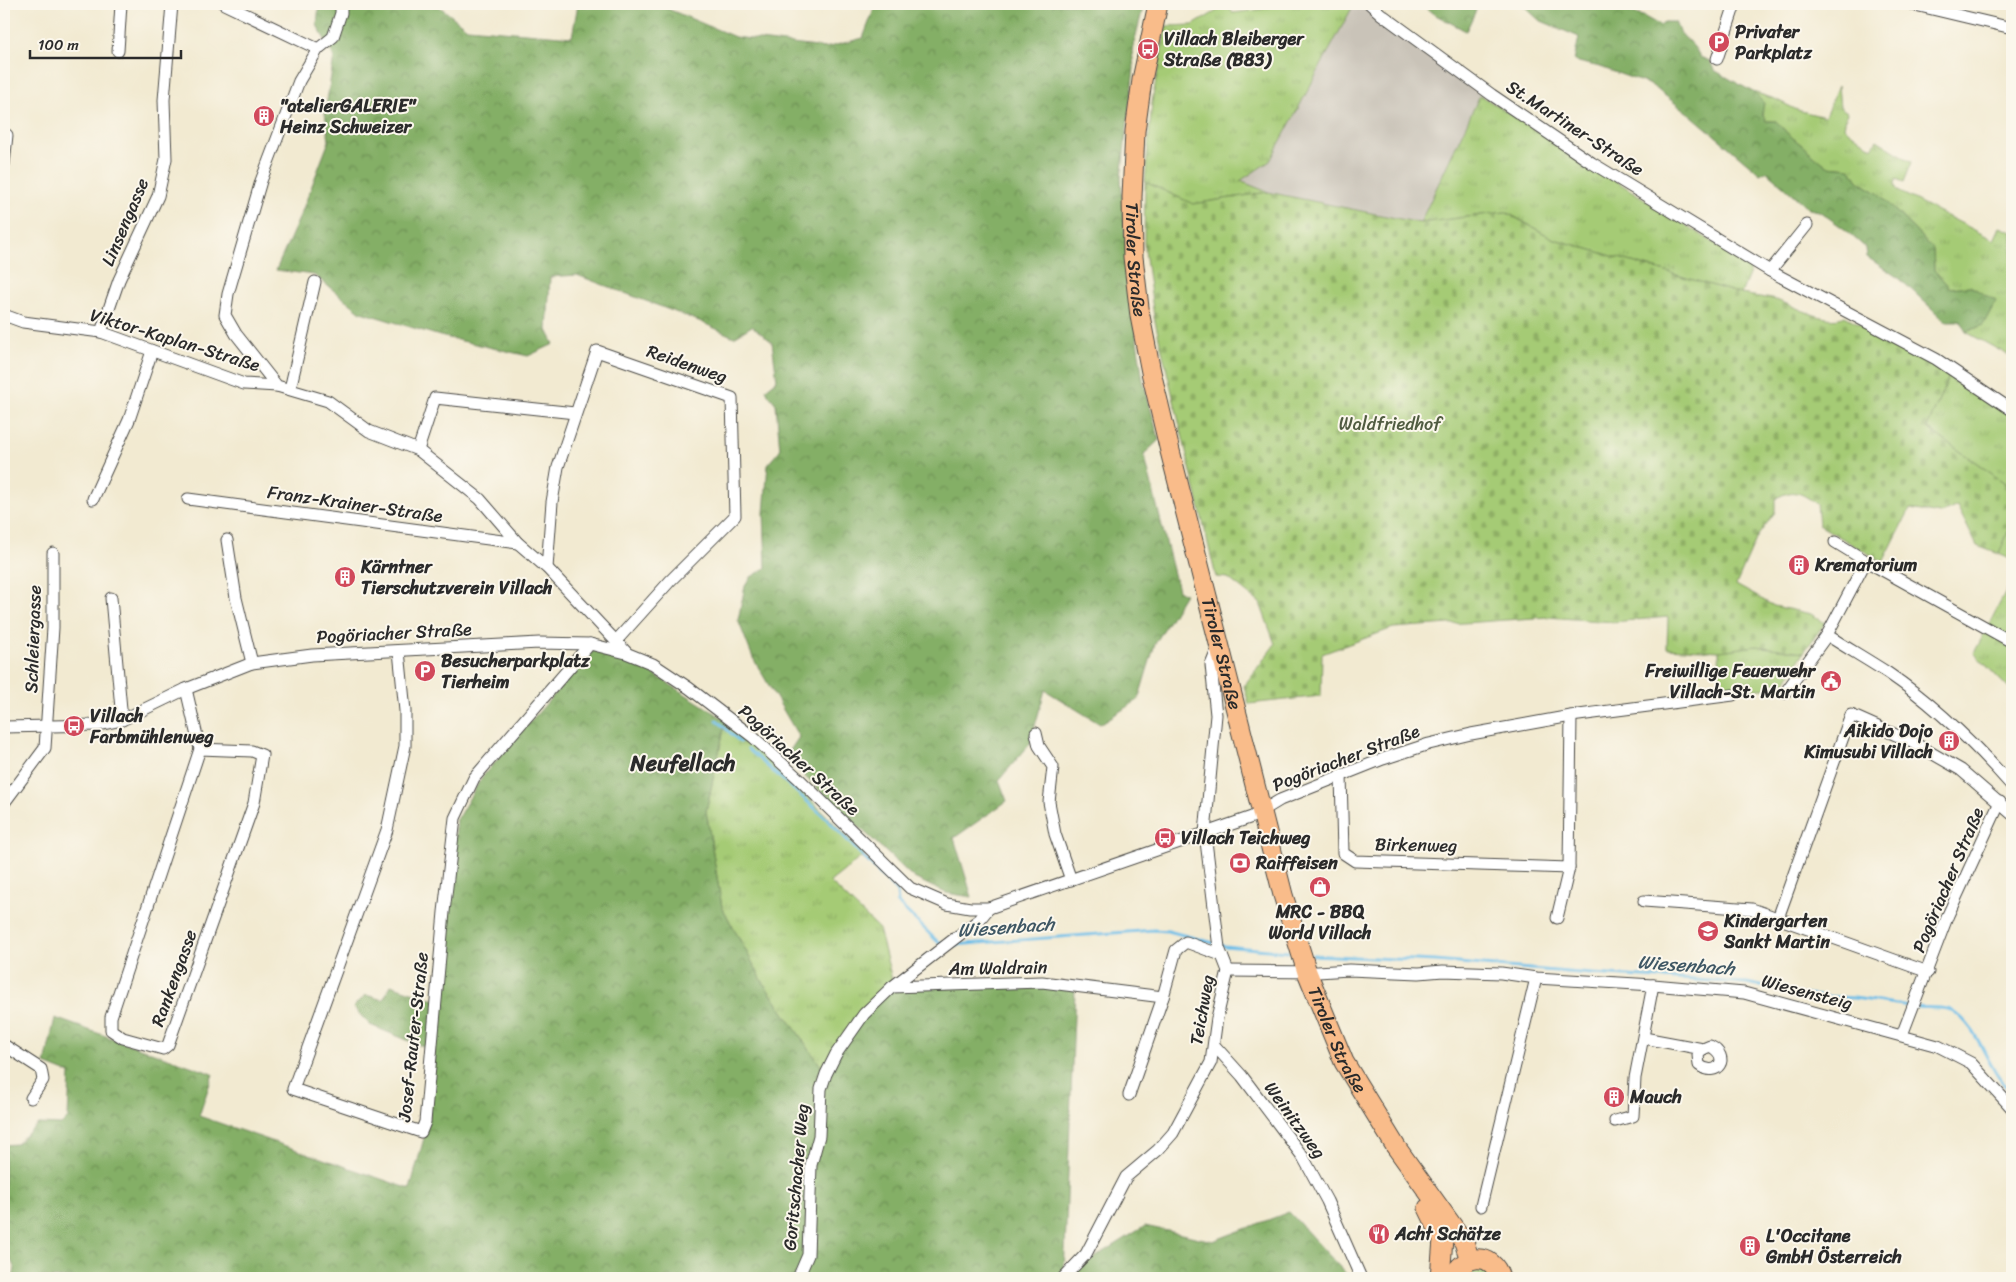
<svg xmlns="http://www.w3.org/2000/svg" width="2016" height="1282" font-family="Sriracha,sans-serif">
	<defs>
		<pattern id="grass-tufts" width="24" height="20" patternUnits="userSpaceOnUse" patternTransform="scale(1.25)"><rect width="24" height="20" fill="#a5cb75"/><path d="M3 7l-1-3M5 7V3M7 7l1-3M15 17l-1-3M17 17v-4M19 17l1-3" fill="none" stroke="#8eae65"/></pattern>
		<pattern id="forest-crowns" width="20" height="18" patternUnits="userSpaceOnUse" patternTransform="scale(1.25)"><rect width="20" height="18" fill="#84af66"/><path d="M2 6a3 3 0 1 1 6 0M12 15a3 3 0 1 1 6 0" fill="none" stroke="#6c8f54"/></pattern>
		<pattern id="cemetery-stones" width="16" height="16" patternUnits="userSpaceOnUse" patternTransform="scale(1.25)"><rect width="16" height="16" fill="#a5cb75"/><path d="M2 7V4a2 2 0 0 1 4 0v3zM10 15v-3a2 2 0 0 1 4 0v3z" fill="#8eae65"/></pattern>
	</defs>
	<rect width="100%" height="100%" fill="#fbf7ec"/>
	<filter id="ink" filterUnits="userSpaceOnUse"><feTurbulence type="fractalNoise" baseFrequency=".02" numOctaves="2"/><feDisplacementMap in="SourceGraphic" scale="10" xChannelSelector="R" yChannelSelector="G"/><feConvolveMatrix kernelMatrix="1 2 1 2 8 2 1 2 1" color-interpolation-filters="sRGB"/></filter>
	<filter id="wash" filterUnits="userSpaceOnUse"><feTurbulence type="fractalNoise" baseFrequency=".0096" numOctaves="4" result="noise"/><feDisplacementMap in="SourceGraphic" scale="20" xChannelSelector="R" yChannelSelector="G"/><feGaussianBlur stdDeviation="1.12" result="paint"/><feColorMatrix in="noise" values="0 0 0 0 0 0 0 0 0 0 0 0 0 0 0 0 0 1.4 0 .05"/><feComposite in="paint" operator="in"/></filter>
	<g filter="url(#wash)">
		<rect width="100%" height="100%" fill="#f2ead1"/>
		<!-- industrial -->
		<polygon fill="#c9c3b8" points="1354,4 1366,4 1480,95 1420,223 1268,192 1240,181 1270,161"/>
		<!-- grass -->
		<g fill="url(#grass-tufts)" stroke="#687b50">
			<polygon points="1223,4 1228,4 1233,13 1263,9 1270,4 1354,4 1270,161 1240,181 1268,192 1193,204 1145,182 1152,102 1166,26 1193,25 1220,9"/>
			<polygon points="1838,86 1840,107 1847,112 1844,127 1872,148 1877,140 1912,162 1904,182 1896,179 1895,186 1898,191 1994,240 2000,227 2012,232 2012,357 1966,332 1983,325 1995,301 1970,286 1950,288 1934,270 1933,249 1879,194 1858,181 1850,168 1827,166 1787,133 1776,121 1766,121 1753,92 1775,99 1797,110 1825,117"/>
			<polygon points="1480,95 1752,267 1741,294 1554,239 1506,212 1420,223"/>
			<polygon points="1950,374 2012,412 2012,488 1927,428"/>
			<polygon points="2012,522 2012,560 1999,554"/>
			<polygon points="2012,580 2012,692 1974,653"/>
			<polygon points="1756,646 1804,652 1782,689 1720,689 1719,651"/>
			<polygon points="726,720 754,743 865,854 830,882 879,929 894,987 825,1072 764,984 722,907 706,811"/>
			<polygon points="1477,1263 1496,1278 1458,1278"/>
		</g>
		<!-- forest -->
		<g fill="url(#forest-crowns)" stroke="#586d48">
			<polygon points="319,4 436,4 467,28 572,37 578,4 656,4 735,37 825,48 863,38 876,4 1144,4 1132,51 1134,68 1121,178 1128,280 1143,380 1159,440 1144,454 1178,590 1185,594 1155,644 1138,700 1100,724 1045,690 1030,744 999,780 1007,801 954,838 972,897 946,893 914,878 785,758 799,737 753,658 738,620 745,586 751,577 766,568 764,513 768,464 780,450 776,404 768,394 766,389 777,380 772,342 752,326 734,337 699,321 577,275 550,277 547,330 554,344 528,356 440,336 361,312 314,275 276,270 301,214 329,141 325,113 334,57 317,25"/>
			<polygon points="1422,4 1479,4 1466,31 1432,13"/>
			<path d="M1517,4H1577L1590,9L1601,4H1626L1631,13L1643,16L1661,26L1664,22H1675C1681,40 1693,40 1700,57L1710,61L1714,70L1753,92L1764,103L1762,114L1766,121H1776L1787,133L1827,166L1850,168L1858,181L1879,194L1933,249L1934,270L1950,288L1970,286L1996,301L1983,325L1966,332L1960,321H1945L1900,279L1867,257L1866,248L1843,228L1819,211L1809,209L1766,171L1760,174L1692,116L1651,85L1600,67L1574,61L1579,37L1539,20L1524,6Z"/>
			<polygon points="593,650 617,651 726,720 706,811 722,907 764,984 825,1072 854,1017 894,987 1042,983 1075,990 1064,1277 1145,1226 1213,1241 1289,1212 1350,1278 13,1278 15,1269 4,1245 4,1145 16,1144 38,1124 61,1125 68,1118 70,1074 45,1064 55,1018 213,1074 199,1116 410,1189 429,1120 434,1051 370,1025 353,1007 366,995 383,1000 391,985 438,1001 457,819 482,777"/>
		</g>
		<!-- cemetery -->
		<path fill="url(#cemetery-stones)" stroke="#687b50" d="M1145,182L1193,204L1268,192L1420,223L1505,212L1554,239L1741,294C1751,296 1762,297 1772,299C1793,304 1826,326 1845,316L1950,374L1927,428L2012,488V522L1999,554L1977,546L1957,506L1940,514L1910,509L1883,562L1819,525L1817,504C1800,492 1793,488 1775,499V512L1757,537L1736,585L1774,606L1811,614L1825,623L1804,652L1756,646L1719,651L1667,648L1668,617L1613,622L1548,617L1393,628L1322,654L1321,696L1249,704L1244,686L1275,644L1260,603L1228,578L1216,577L1154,317L1144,243Z"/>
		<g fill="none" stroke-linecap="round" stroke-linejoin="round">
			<!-- stream -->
			<g stroke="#6dbee8" stroke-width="3">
				<polyline points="717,720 740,742"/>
				<polyline points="748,749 827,819 897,892 898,903 938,942 944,943"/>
				<polyline points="953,945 1154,930 1168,931 1225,946 1288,952"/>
				<polyline points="1313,955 1435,961 1592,974 1747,983 1802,995 1854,998 1910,1006"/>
				<path d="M1916,1007C1924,1008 1945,1007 1951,1010C1982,1028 1985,1070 2012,1092"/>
			</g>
		</g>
	</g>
	<g filter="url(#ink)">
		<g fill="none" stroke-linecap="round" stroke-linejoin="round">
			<!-- minor casing -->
			<g stroke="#494844" stroke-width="13">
				<g id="minor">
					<polyline points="224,4 318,49"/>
					<polyline points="341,4 341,13 333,37 318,49 299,81 261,181 228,294 225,315 236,334 277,386 328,401 369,431 418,450 480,499 518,543 547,568 626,652"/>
					<polyline points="1370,4 1381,14 1492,95 1592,163 1770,271 1936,359 2012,410"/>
					<polyline points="1911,4 2012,28"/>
					<polyline points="118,51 121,4"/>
					<polyline points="1717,59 1735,4"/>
					<polyline points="4,164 7,135"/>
					<polyline points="1770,271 1807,225"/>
					<polyline points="4,315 23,322 101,332 244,384 277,386"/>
					<polyline points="101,332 119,280 158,196 166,159 164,100 172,4"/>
					<polyline points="290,389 315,282"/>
					<polyline points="418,450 435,398 575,413"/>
					<polyline points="93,499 129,420 152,351"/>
					<polyline points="188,499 518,543"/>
					<polyline points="227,540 236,598 252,663"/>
					<polyline points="1835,542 1866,561 2012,642"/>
					<polyline points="547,568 552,502 558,467 597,351 732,398 735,516 670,581 616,641"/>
					<polyline points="111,598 122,720"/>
					<path d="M1827,635C1847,648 1868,660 1888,673C1935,705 1975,744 2012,786"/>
					<polyline points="399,651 405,711 405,746 387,830 293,1089 421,1132 425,1122 444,912 455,818 474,778 590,644"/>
					<polyline points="186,689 200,749 111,1017 111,1030 123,1038 163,1049 168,1045 254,803 262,755 252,751 200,749"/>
					<polyline points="1785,693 1827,635 1866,561"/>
					<polyline points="4,727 99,725 122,720 186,689 252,663 312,655 539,643 590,644 626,653 653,664 689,688 753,737 799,779 910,888 947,904 970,908 989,908 1252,817 1280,800 1383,759 1429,744 1471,734 1571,716 1733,695"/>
					<polyline points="1036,733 1039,746 1053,767 1049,802 1055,834 1071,880"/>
					<polyline points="1341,775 1343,853 1355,861 1569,868 1571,716"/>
					<polyline points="4,803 45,748 53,628 53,553"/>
					<polyline points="1644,901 1752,909 1928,972"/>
					<polyline points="1557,918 1569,868"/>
					<polyline points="1778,918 1851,715 1914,743 1961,770 2012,814"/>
					<polyline points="1228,971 1318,972 1349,970 1419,973 1443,971 1501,973 1536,978 1653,985 1744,993 1938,1046 1971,1063 2012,1108"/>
					<polyline points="892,987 1042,982 1163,997 1176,950 1186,942 1221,955"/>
					<polyline points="1902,1035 1948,915 2000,802"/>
					<path d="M1644,1038L1703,1049L1710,1046C1732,1057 1717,1079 1699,1065L1698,1055L1703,1049"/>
					<polyline points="4,1045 41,1069 43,1080 31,1098"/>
					<polyline points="1214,1045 1242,1076 1303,1157 1327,1201 1361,1278"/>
					<polyline points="1129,1095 1163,997"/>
					<polyline points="1615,1121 1633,1116 1635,1078 1653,985"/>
					<polyline points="1481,1206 1536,978"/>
					<polyline points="798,1278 808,1255 811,1165 819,1136 821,1089 826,1074 836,1054 864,1014 892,987 980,919 989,908"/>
					<polyline points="1063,1278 1086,1254 1126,1177 1158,1150 1173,1133 1211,1062 1217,1018 1228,971 1219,948 1205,833 1216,715 1211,665 1219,645"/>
				</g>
			</g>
			<!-- primary casing -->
			<g stroke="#494844" stroke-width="21">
				<g id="primary">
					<path id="s1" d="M1158,4L1142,80L1135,131L1132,197L1133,257L1140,316L1151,372L1170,451L1283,895L1307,972L1344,1062L1396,1147L1464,1242L1470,1260"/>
					<polyline points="1428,1208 1443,1239 1440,1278"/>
					<path d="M1453,1278C1462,1254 1493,1251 1500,1278"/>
				</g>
			</g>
			<!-- minor -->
			<use href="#minor" stroke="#fff" stroke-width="11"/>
			<!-- primary -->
			<use href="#primary" stroke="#f9bc8a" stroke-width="19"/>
		</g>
	</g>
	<!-- icons -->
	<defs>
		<g id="parking-disc" transform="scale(1.125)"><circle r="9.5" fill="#d1495b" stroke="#fbf7ec"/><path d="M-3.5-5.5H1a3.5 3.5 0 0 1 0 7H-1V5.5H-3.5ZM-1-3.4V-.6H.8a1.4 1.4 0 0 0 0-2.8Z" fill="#fff"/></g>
		<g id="bus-disc" transform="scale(1.125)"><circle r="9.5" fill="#d1495b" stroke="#fbf7ec"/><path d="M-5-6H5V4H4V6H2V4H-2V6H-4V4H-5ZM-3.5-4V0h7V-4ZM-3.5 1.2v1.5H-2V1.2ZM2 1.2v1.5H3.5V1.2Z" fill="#fff"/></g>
		<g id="building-disc" transform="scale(1.125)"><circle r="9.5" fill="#d1495b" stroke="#fbf7ec"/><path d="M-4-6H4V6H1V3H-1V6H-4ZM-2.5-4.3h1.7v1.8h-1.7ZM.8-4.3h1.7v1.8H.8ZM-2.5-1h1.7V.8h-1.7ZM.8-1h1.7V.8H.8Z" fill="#fff"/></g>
		<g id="civic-disc" transform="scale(1.125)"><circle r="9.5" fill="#d1495b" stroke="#fbf7ec"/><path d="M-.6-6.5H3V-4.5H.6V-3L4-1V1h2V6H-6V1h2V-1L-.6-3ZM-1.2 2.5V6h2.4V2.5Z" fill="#fff"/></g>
		<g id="bank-disc" transform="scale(1.125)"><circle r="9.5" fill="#d1495b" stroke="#fbf7ec"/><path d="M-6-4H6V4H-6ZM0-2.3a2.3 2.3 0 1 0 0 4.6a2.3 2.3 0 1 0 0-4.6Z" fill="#fff"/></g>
		<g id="shop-disc" transform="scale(1.125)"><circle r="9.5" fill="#d1495b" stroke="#fbf7ec"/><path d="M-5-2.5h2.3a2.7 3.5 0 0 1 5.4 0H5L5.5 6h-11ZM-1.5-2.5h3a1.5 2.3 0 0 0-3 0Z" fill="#fff"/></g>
		<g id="school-disc" transform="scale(1.125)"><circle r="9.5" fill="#d1495b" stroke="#fbf7ec"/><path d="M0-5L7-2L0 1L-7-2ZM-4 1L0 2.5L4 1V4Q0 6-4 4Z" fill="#fff"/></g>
		<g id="restaurant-disc" transform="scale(1.125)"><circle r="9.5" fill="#d1495b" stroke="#fbf7ec"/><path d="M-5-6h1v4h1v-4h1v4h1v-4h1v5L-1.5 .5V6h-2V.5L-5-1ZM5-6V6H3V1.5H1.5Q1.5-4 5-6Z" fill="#fff"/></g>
	</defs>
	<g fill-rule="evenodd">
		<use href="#parking-disc" x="1719" y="42"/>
		<use href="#bus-disc" x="1148" y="49"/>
		<use href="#building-disc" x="264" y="116"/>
		<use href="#building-disc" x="1799" y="565"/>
		<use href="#building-disc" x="345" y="577"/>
		<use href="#parking-disc" x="425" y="671"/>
		<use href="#civic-disc" x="1831" y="681"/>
		<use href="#bus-disc" x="74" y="726"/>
		<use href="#building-disc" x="1949" y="741"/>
		<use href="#bus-disc" x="1165" y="838"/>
		<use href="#bank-disc" x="1240" y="863"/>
		<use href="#shop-disc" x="1320" y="887"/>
		<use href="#school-disc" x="1708" y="931"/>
		<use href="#building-disc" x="1614" y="1097"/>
		<use href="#restaurant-disc" x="1379" y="1234"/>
		<use href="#building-disc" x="1750" y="1246"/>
	</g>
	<g text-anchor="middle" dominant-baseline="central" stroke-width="4" stroke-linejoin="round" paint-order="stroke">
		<!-- poi labels -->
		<g font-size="18" font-weight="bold" fill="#2b2b2b" stroke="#fbf7ec" text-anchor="start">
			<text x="1735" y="32">Privater<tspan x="1735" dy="21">Parkplatz</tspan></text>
			<text x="1164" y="39">Villach Bleiberger<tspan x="1164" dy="21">Straße (B83)</tspan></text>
			<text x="280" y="106">"atelierGALERIE"<tspan x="280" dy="21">Heinz Schweizer</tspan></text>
			<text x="1815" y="565">Krematorium</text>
			<text x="361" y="567">Kärntner<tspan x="361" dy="21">Tierschutzverein Villach</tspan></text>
			<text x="441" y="661">Besucherparkplatz<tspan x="441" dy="21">Tierheim</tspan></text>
			<text x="1815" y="671" text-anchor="end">Freiwillige Feuerwehr<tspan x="1815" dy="21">Villach-St. Martin</tspan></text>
			<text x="90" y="716">Villach<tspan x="90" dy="21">Farbmühlenweg</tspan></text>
			<text x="1933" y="731" text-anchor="end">Aikido Dojo<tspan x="1933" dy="21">Kimusubi Villach</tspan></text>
			<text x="1181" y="838">Villach Teichweg</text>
			<text x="1256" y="863">Raiffeisen</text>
			<text x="1320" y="912" text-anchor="middle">MRC - BBQ<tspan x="1320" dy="21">World Villach</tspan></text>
			<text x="1724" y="921">Kindergarten<tspan x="1724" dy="21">Sankt Martin</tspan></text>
			<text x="1630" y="1097">Mauch</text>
			<text x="1395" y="1234">Acht Schätze</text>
			<text x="1766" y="1236">L'Occitane<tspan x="1766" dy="21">GmbH Österreich</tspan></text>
		</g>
		<!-- street labels -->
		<g font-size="18" fill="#2b2b2b" stroke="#fbf7ec">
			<text transform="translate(1575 128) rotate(33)">St.Martiner-Straße</text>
			<text transform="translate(125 222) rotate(-67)">Linsengasse</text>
			<text stroke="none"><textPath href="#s1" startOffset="258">Tiroler Straße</textPath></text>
			<text transform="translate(175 340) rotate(17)">Viktor-Kaplan-Straße</text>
			<text transform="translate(687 364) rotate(19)">Reidenweg</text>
			<text transform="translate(355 504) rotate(8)">Franz-Krainer-Straße</text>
			<text transform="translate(394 633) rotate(-3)">Pogöriacher Straße</text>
			<text transform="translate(33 639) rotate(-88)">Schleiergasse</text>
			<text stroke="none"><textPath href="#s1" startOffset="662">Tiroler Straße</textPath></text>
			<text transform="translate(1346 758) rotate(-21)">Pogöriacher Straße</text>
			<text transform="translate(799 760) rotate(42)">Pogöriacher Straße</text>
			<text transform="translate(1416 845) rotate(1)">Birkenweg</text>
			<text transform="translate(1948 880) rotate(-67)">Pogöriacher Straße</text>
			<text transform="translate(998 968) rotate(-1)">Am Waldrain</text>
			<text transform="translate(174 978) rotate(-70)">Rankengasse</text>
			<text transform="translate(1807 992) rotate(15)">Wiesensteig</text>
			<text transform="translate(1202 1010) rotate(-80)">Teichweg</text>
			<text transform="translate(413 1037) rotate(-84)">Josef-Rauter-Straße</text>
			<text stroke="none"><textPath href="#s1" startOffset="1066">Tiroler Straße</textPath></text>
			<text transform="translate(1295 1120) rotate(54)">Weinitzweg</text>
			<text transform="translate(796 1177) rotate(-85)">Goritschacher Weg</text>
		</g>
		<!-- park labels -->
		<g font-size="18" fill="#505b41" stroke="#fbf7ec">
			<text x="1390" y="424">Waldfriedhof</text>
		</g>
		<!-- water labels -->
		<g font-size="19" font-style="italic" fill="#3f5764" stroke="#fbf7ec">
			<text transform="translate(1006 927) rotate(-4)">Wiesenbach</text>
			<text transform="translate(1686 965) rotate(4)">Wiesenbach</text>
		</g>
		<!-- district labels -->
		<g font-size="22" font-weight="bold" fill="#2b2b2b" stroke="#fbf7ec">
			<text x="683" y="763">Neufellach</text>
		</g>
	</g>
	<!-- margin -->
	<rect width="2016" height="1282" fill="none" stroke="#fbf7ec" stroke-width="20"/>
	<!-- scale -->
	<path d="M30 50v8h151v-8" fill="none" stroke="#2b2b2b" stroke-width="2.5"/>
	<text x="38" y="50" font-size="15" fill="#2b2b2b" stroke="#fbf7ec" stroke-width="4" paint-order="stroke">100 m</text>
</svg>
